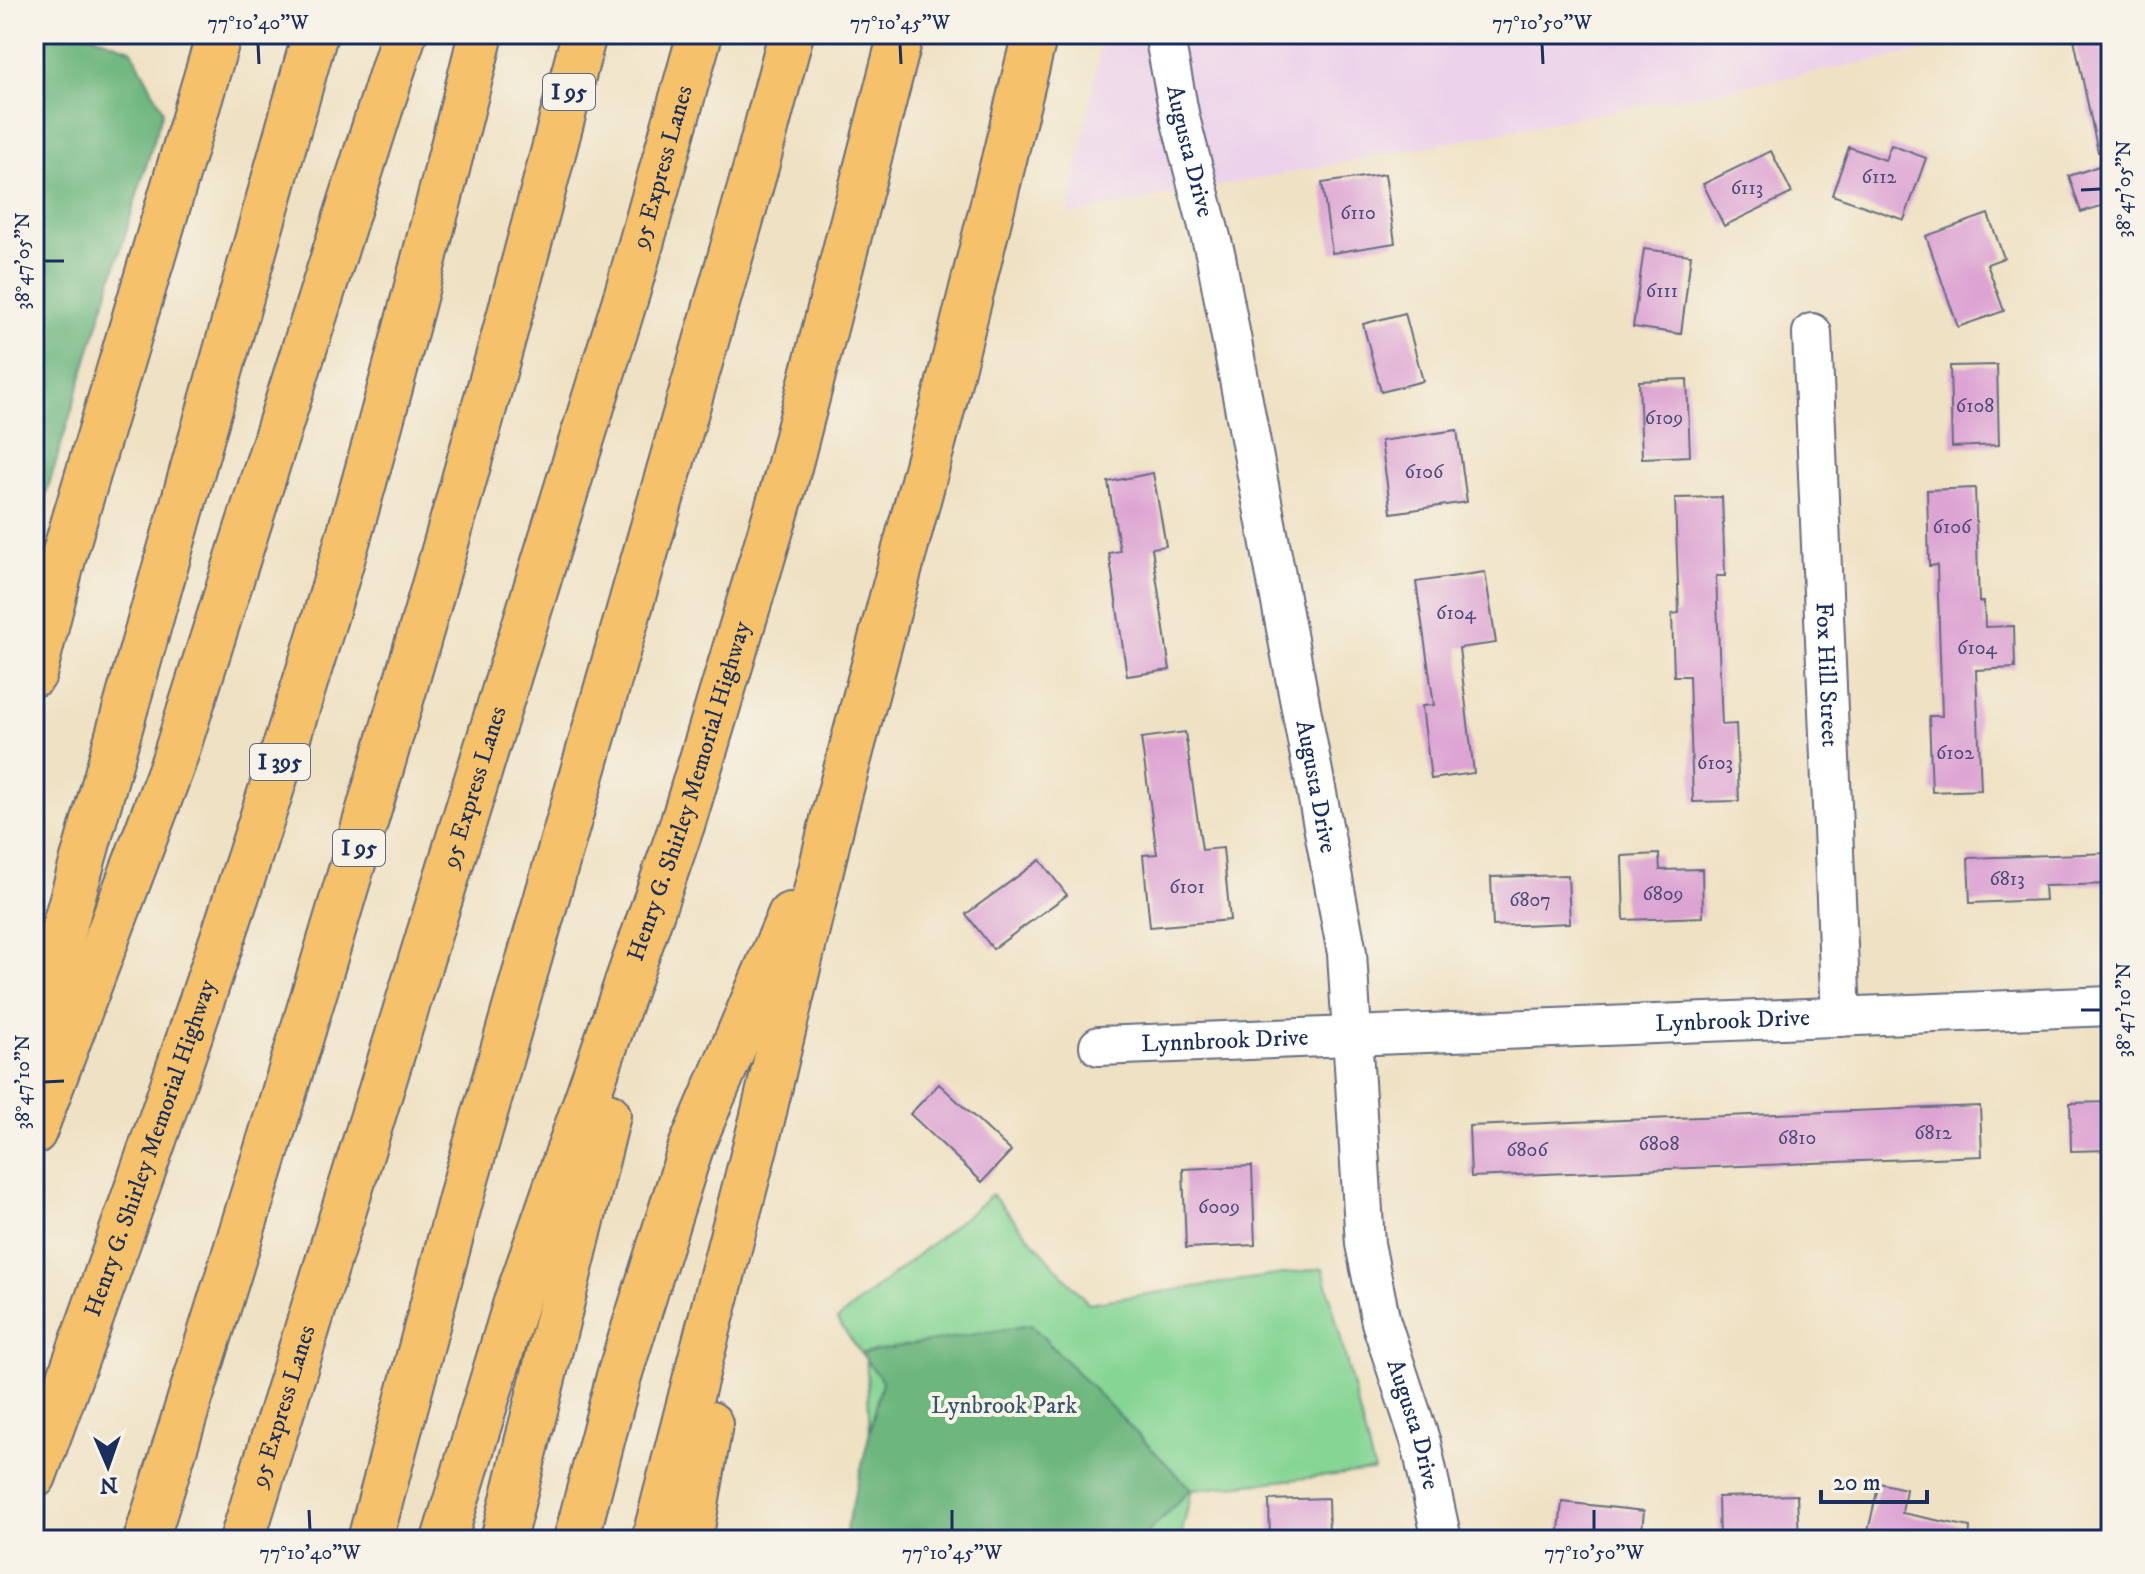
<svg xmlns="http://www.w3.org/2000/svg" width="2145" height="1574" font-family="'IM FELL DW Pica',serif">
	<rect width="100%" height="100%" fill="#f7f3e8"/>
	<filter id="ink" filterUnits="userSpaceOnUse"><feTurbulence type="fractalNoise" baseFrequency=".0125" numOctaves="2"/><feDisplacementMap in="SourceGraphic" scale="16" xChannelSelector="R" yChannelSelector="G"/><feConvolveMatrix kernelMatrix="1 2 1 2 8 2 1 2 1" color-interpolation-filters="sRGB"/></filter>
	<filter id="wash" filterUnits="userSpaceOnUse"><feTurbulence type="fractalNoise" baseFrequency=".006" numOctaves="4" result="noise"/><feDisplacementMap in="SourceGraphic" scale="32" xChannelSelector="R" yChannelSelector="G"/><feGaussianBlur stdDeviation="1.8" result="paint"/><feColorMatrix in="noise" values="0 0 0 0 0 0 0 0 0 0 0 0 0 0 0 0 0 1.4 0 .05"/><feComposite in="paint" operator="in"/></filter>
	<g filter="url(#wash)">
		<rect width="100%" height="100%" fill="#efe1c3"/>
		<!-- built -->
		<polygon fill="#ecd1ea" points="1103,34 2014,34 1068,215"/>
		<!-- green -->
		<polygon fill="#87d594" stroke="#518279" stroke-width="2" points="992,1195 1088,1303 1323,1268 1374,1471 1192,1490 1180,1540 875,1540 866,1353 861,1353 837,1320"/>
		<!-- forest -->
		<g fill="#6db67e" stroke="#44726e" stroke-width="2">
			<polygon points="34,34 88,34 131,49 163,110 34,534"/>
			<polygon points="1031,1325 1191,1489 1140,1540 844,1540 882,1381 861,1353"/>
		</g>
		<g id="blocks">
			<!-- building -->
			<g fill="#dda4d3">
				<polygon points="2073,34 2111,34 2111,151 2098,152"/>
				<polygon points="1891,145 1926,158 1904,220 1832,195 1849,147 1885,160"/>
				<polygon points="1771,151 1792,193 1724,226 1703,184"/>
				<polygon points="2111,162 2111,203 2081,212 2069,176"/>
				<polygon points="1385,174 1395,243 1332,253 1322,183"/>
				<polygon points="1988,214 2004,258 1987,264 2004,311 1958,327 1926,236"/>
				<polygon points="1644,249 1691,255 1681,334 1633,327"/>
				<polygon points="1405,313 1423,381 1381,392 1363,324"/>
				<polygon points="1997,365 1999,445 1952,447 1950,366"/>
				<polygon points="1687,379 1690,456 1642,458 1639,381"/>
				<polygon points="1457,430 1467,502 1391,513 1381,441"/>
				<polygon points="1153,473 1166,546 1152,548 1170,670 1127,676 1109,553 1120,551 1108,482"/>
				<polygon points="1975,488 1979,602 1984,602 1985,627 2014,626 2015,668 1976,670 1981,790 1932,792 1929,716 1942,716 1937,565 1929,566 1927,490"/>
				<polygon points="1722,497 1725,576 1716,576 1722,725 1736,724 1739,801 1693,802 1689,676 1674,676 1672,614 1679,613 1675,498"/>
				<polygon points="1485,572 1496,643 1459,648 1474,773 1431,779 1422,706 1434,705 1416,582"/>
				<polygon points="1185,732 1202,850 1223,848 1230,920 1150,927 1143,855 1157,854 1141,738"/>
				<polygon points="2111,853 2111,884 2044,886 2045,900 1970,903 1968,858"/>
				<polygon points="1659,854 1660,870 1702,869 1703,917 1624,920 1622,856"/>
				<polygon points="1040,860 1067,895 993,949 966,914"/>
				<polygon points="1568,875 1570,923 1493,926 1491,877"/>
				<polygon points="939,1084 1011,1151 982,1182 910,1114"/>
				<polygon points="2111,1102 2111,1150 2071,1151 2070,1103"/>
				<polygon points="1980,1106 1982,1156 1471,1177 1469,1126"/>
				<polygon points="1252,1166 1255,1245 1186,1248 1183,1169"/>
				<polygon points="1879,1483 1906,1489 1902,1513 1970,1527 1969,1540 1866,1540"/>
				<polygon points="1797,1495 1799,1540 1719,1540 1718,1497"/>
				<polygon points="1328,1498 1329,1535 1317,1536 1317,1540 1270,1540 1269,1500"/>
				<polygon points="1562,1502 1644,1511 1641,1540 1558,1540"/>
			</g>
		</g>
	</g>
	<g filter="url(#ink)">
		<use href="#blocks" fill-opacity="0" stroke="#656d81" stroke-width="2"/>
		<g fill="none" stroke-linecap="round" stroke-linejoin="round">
			<!-- minor casing -->
			<g stroke="#656d81" stroke-width="42">
				<g id="minor">
					<path id="s1" d="M1164,34L1180,118L1216,257L1347,953L1365,1244L1381,1322L1421,1443L1442,1540"/>
					<path id="s2" d="M1812,333L1841,1017"/>
					<path id="s3" d="M1099,1046L2111,1006"/>
				</g>
			</g>
			<!-- motorway casing -->
			<g stroke="#656d81" stroke-width="48">
				<g id="motorway">
					<polyline points="34,674 64,555 219,34"/>
					<polyline points="34,1034 315,34"/>
					<polyline points="34,1132 173,763 404,34"/>
					<path id="s4" d="M34,1476C133,1205 228,933 313,657C376,451 429,243 481,34"/>
					<path d="M146,1540C302,1041 454,541 584,34"/>
					<path id="s5" d="M242,1540L628,290L700,34"/>
					<polyline points="370,1540 465,1183 756,167 791,34"/>
					<path id="s6" d="M444,1540L517,1299L683,822L785,483L901,34"/>
					<polyline points="503,1540 608,1115"/>
					<polyline points="576,1540 619,1376 691,1147 790,915"/>
					<polyline points="654,1540 762,1120 834,815 943,406 1035,34"/>
					<polyline points="690,1540 710,1424"/>
				</g>
			</g>
			<!-- minor -->
			<use href="#minor" stroke="#fff" stroke-width="38"/>
			<!-- motorway -->
			<use href="#motorway" stroke="#f5c16b" stroke-width="44"/>
		</g>
	</g>
	<!-- ticks -->
	<path fill="none" stroke="#1b2f5e" stroke-width="3" d="M258,44L259,64M900,44L901,64M1542,44L1543,64M2081,190L2101,189M44,261H64M2081,1010H2101M44,1082L64,1081M309,1510L310,1530M952,1510V1530M1594,1510V1530"/>
	<g text-anchor="middle" dominant-baseline="central" stroke-width="8" stroke-linejoin="round" paint-order="stroke">
		<!-- number labels -->
		<g font-size="20" fill="#4c4c7b">
			<text x="1879" y="177">6112</text>
			<text x="1747" y="188">6113</text>
			<text x="1358" y="213">6110</text>
			<text x="1662" y="291">6111</text>
			<text x="1975" y="406">6108</text>
			<text x="1664" y="418">6109</text>
			<text x="1424" y="472">6106</text>
			<text x="1952" y="527">6106</text>
			<text x="1456" y="613">6104</text>
			<text x="1977" y="648">6104</text>
			<text x="1955" y="753">6102</text>
			<text x="1715" y="763">6103</text>
			<text x="2007" y="879">6813</text>
			<text x="1187" y="887">6101</text>
			<text x="1663" y="894">6809</text>
			<text x="1530" y="900">6807</text>
			<text x="1933" y="1133">6812</text>
			<text x="1797" y="1138">6810</text>
			<text x="1659" y="1144">6808</text>
			<text x="1527" y="1150">6806</text>
			<text x="1219" y="1207">6009</text>
		</g>
		<!-- shield labels -->
		<g fill="#f7f3e8" stroke="#5d6a87" stroke-width="2">
			<rect x="543" y="74" width="52" height="36" rx="6"/>
			<rect x="250" y="744" width="60" height="36" rx="6"/>
			<rect x="333" y="830" width="52" height="36" rx="6"/>
		</g>
		<g font-size="22" font-weight="bold" fill="#1b2f5e">
			<text x="569" y="92">I 95</text>
			<text x="280" y="762">I 395</text>
			<text x="359" y="848">I 95</text>
		</g>
		<!-- street labels -->
		<g font-size="24" fill="#1b2f5e" stroke="#f7f3e8">
			<text stroke="none"><textPath href="#s1" startOffset="120">Augusta Drive</textPath></text>
			<text stroke="none"><textPath href="#s5" startOffset="1436">95 Express Lanes</textPath></text>
			<text stroke="none"><textPath href="#s2" startOffset="342">Fox Hill Street</textPath></text>
			<text stroke="none"><textPath href="#s1" startOffset="768">Augusta Drive</textPath></text>
			<text stroke="none"><textPath href="#s5" startOffset="788">95 Express Lanes</textPath></text>
			<text stroke="none"><textPath href="#s6" startOffset="788">Henry G. Shirley Memorial Highway</textPath></text>
			<text stroke="none"><textPath href="#s3" startOffset="634">Lynbrook Drive</textPath></text>
			<text stroke="none"><textPath href="#s3" startOffset="126">Lynnbrook Drive</textPath></text>
			<text stroke="none"><textPath href="#s4" startOffset="348">Henry G. Shirley Memorial Highway</textPath></text>
			<text stroke="none"><textPath href="#s5" startOffset="140">95 Express Lanes</textPath></text>
			<text stroke="none"><textPath href="#s1" startOffset="1416">Augusta Drive</textPath></text>
		</g>
		<!-- park labels -->
		<g font-size="24" fill="#36586c" stroke="#f7f3e8">
			<text x="1004" y="1406">Lynbrook Park</text>
		</g>
	</g>
	<!-- margin -->
	<rect width="2145" height="1574" fill="none" stroke="#f7f3e8" stroke-width="88"/>
	<!-- north arrow -->
	<g transform="translate(108 1466) rotate(178)" stroke="#f7f3e8" stroke-width="6" paint-order="stroke">
	<path d="M0-6L14 30L0 20L-14 30Z" fill="#1b2f5e"/>
	<text y="-12" font-size="22" font-weight="bold" text-anchor="middle" fill="#1b2f5e">N</text>
	</g>
	<!-- scale -->
	<path d="M1821 1490v12h106v-12" fill="none" stroke="#1b2f5e" stroke-width="4"/>
	<text x="1833" y="1490" font-size="24" fill="#1b2f5e" stroke="#f7f3e8" stroke-width="6" paint-order="stroke">20 m</text>
	<rect x="44" y="44" width="2057" height="1486" fill="none" stroke="#1b2f5e" stroke-width="3"/>
	<g font-size="20" text-anchor="middle" fill="#1b2f5e">
		<text x="258" y="29">77°10'40"W</text>
		<text x="900" y="29">77°10'45"W</text>
		<text x="1542" y="29">77°10'50"W</text>
		<text transform="translate(2123 189) rotate(-90)" y="7">38°47'05"N</text>
		<text transform="translate(22 261) rotate(-90)" y="7">38°47'05"N</text>
		<text transform="translate(2123 1010) rotate(-90)" y="7">38°47'10"N</text>
		<text transform="translate(22 1082) rotate(-90)" y="7">38°47'10"N</text>
		<text x="310" y="1559">77°10'40"W</text>
		<text x="952" y="1559">77°10'45"W</text>
		<text x="1594" y="1559">77°10'50"W</text>
	</g>
</svg>
